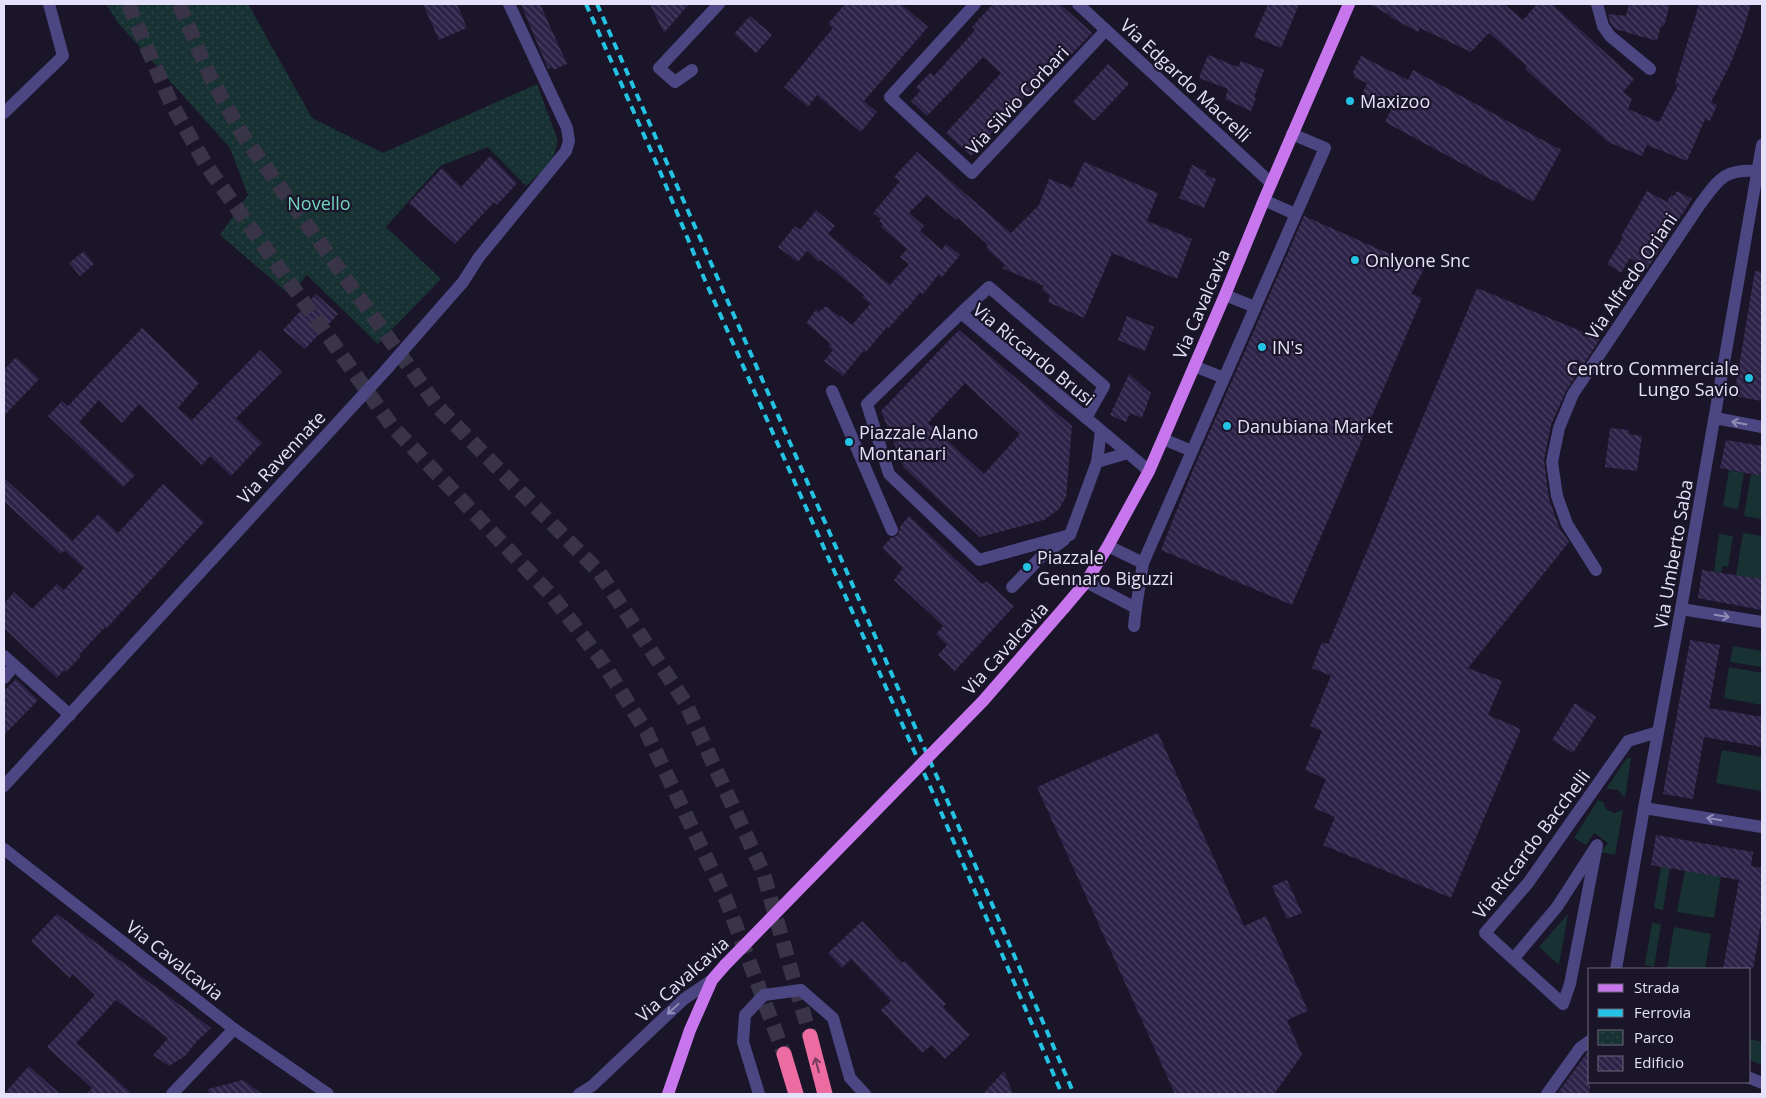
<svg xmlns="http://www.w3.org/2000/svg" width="1766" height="1098" font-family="'Open Sans',sans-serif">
	<defs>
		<pattern id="park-dots" width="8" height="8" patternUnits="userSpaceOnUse" patternTransform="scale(1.25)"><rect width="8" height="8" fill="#183233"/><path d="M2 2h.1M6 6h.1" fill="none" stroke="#2e4647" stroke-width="1.8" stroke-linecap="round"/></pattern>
		<pattern id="building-back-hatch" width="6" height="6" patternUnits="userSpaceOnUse" patternTransform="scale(1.25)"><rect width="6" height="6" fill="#2d2348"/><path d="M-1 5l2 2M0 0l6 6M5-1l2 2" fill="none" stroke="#4b4363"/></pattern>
	</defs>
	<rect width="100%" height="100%" fill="#1a1529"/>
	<!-- grass -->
	<g fill="#183233">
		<polygon points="1729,470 1744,473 1738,509 1723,506"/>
		<polygon points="1751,474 1762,476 1762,519 1744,516"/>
		<polygon points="1743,533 1762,536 1762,579 1736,575"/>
		<polygon points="1719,534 1733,536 1728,567 1722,566 1721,573 1714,571"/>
		<polygon points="1733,646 1762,651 1762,667 1730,662"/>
		<polygon points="1729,667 1762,673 1762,705 1724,698"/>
		<polygon points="1722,750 1762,757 1762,791 1716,783"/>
		<polygon points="1627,758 1631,758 1625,798 1618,790 1606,789"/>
		<polygon points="1598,800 1603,802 1606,809 1614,813 1623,810 1615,855 1601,852 1608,843 1594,833 1586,845 1574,838"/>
		<polygon points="1661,866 1670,867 1663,910 1654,908"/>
		<polygon points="1685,870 1721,876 1714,918 1677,912"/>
		<polygon points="1568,914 1559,965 1539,947"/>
		<polygon points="1652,923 1661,924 1654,967 1645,965"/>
		<polygon points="1674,927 1711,934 1705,969 1667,969"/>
		<polygon points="1750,1039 1762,1042 1762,1065 1750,1060"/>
	</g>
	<!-- park -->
	<polygon fill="url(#park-dots)" points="106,4 248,4 312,118 383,153 537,84 558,141 554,155 547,167 526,186 488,147 440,166 386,227 441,279 378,344 307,275 290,295 220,235 248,195 230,148 119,24"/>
	<!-- building -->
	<g fill="url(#building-back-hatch)" fill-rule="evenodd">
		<polygon points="423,4 457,4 467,28 439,40"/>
		<polygon points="521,4 540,4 567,64 553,70 552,67 548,69"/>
		<polygon points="650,4 689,4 664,33"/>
		<polygon points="845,4 901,4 928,27 864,101 877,112 861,132 817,95 808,107 784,87 833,28 828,24"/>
		<polygon points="993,4 1060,4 1092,33 1070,56 1065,52 971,156 946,133 1001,73 983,57 927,116 911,101 920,91 916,87 930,73 934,76 975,30 972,27"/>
		<polygon points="1268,4 1299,4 1281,48 1254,37"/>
		<polygon points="1369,4 1504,4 1523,20 1537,4 1552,4 1634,79 1623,92 1632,99 1628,109 1659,122 1678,85 1675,84 1699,4 1751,4 1743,32 1730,65 1711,102 1717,105 1710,121 1705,119 1687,161 1647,145 1642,156 1608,142 1525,69 1527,66 1489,33 1471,52 1420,28 1418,32 1390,17 1391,16"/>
		<polygon points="1629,4 1670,4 1664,26 1661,26 1657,41 1615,29 1610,22 1608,14 1626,16"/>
		<polygon points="750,16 772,35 756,53 734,34"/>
		<polygon points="1208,55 1238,67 1241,61 1264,70 1254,97 1256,98 1251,111 1225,99 1228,89 1199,78"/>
		<polygon points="1361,56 1408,80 1413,70 1561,150 1533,202 1385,122 1391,110 1362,95 1367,83 1355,78 1353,72"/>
		<polygon points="1108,64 1129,84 1094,121 1073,102"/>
		<polygon points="917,152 1011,233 1039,205 1049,179 1072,188 1084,162 1158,193 1147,221 1192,239 1177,279 1112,253 1084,318 1048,302 1050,296 1042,290 1044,286 1002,268 1005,265 986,248 988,245 958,218 956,220 927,195 909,213 924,226 920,231 942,250 946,244 960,255 942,277 939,274 923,294 920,292 907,309 906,308 889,328 887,327 866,352 864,350 843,376 824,361 833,350 828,347 831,344 806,323 816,310 819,312 826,306 840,317 841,316 852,325 870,304 862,297 864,295 821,260 819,262 807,251 798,262 778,247 795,226 800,230 816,210 835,226 828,234 890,285 909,264 900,257 907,249 881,227 883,224 879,221 881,219 873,213 900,181 894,177"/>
		<polygon points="490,156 517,183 497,205 494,202 455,244 409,203 442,168 461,187"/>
		<polygon points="1192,165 1206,171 1205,175 1216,179 1204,208 1179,198"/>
		<polygon points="1647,191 1667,202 1671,195 1674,196 1677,191 1692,199 1647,269 1630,258 1621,273 1607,264 1623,237 1621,236"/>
		<polygon points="1304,216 1424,269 1411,294 1422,298 1292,605 1161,550 1192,472"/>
		<polygon points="84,251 94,264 80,276 69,263"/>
		<polygon points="1755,271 1762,272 1762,401 1734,396"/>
		<polygon points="1477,288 1600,339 1566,391 1551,425 1544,460 1549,499 1559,527 1569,542 1468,668 1502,681 1488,715 1521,729 1451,898 1323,845 1335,817 1314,808 1326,779 1305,770 1322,731 1310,726 1331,676 1312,668 1322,642 1328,644"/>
		<polygon points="316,294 338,314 305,349 283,330"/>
		<polygon points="1127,316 1154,327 1145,351 1118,340"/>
		<polygon points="142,328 199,383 178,408 192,420 260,350 282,372 236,418 262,443 231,476 210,456 202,465 139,404 122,423 99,400 79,422 135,475 123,487 48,416 62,401 68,406"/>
		<path d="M959,330L1072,426L1066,497L1059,509L1044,520L980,537L904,468L881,411ZM965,383L1020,434L984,474L928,423Z"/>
		<polygon points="16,357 39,379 4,416 4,370"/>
		<polygon points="1129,374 1151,393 1142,418 1130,413 1126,422 1110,415"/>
		<polygon points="1610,428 1629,430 1629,434 1642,436 1637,471 1605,467"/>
		<polygon points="1726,440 1762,446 1762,476 1720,468"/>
		<polygon points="4,478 73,541 61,554 4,501"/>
		<polygon points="163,484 204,522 106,629 105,627 79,655 80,657 66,672 64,670 57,678 4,628 4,604 14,592 32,609 57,584 64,590 84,568 64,550 98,514 118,533"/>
		<polygon points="909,516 982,584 986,581 1014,606 955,671 938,655 947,645 936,634 943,626 894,580 903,568 882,548 891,538 898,535 900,527"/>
		<polygon points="1702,570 1762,579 1762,610 1698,598"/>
		<polygon points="1690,640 1720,645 1709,708 1762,717 1762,747 1704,737 1693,799 1663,794"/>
		<polygon points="16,679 38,700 4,735 4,691"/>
		<polygon points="1575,703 1596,717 1573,753 1552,740"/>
		<polygon points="1158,733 1244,926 1266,916 1308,1011 1287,1020 1302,1055 1274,1094 1175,1094 1037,787"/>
		<polygon points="1656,835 1753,852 1751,866 1762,868 1762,918 1753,969 1723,969 1739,880 1651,865"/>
		<polygon points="1287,880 1302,913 1287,919 1272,886"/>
		<polygon points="57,914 211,1028 197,1041 185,1056 169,1066 153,1055 168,1038 116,1000 76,1043 132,1094 86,1094 92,1088 47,1047 95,995 73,974 70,978 31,941"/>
		<polygon points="862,921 902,963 905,961 946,1004 943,1007 970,1035 945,1059 932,1045 922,1053 881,1010 891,1001 851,959 842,968 828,953"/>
		<polygon points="1590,1051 1590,1094 1557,1094 1587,1053"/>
		<polygon points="29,1066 60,1094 4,1094"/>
		<polygon points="1004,1071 1013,1094 983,1094"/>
		<polygon points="243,1080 262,1094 209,1094 208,1089"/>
	</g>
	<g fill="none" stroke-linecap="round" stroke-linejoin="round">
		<!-- highway-tunnel -->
		<g stroke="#393448" stroke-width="15" stroke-dasharray="15 8" stroke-linecap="butt">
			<polyline points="128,4 171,103 206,165 392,426 552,596 601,660 646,731 725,897 784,1054"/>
			<polyline points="179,4 210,76 242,134 438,407 599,572 685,702 763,872 810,1036"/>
		</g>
		<!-- minor -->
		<g stroke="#4c4682" stroke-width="12">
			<polyline points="975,4 890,97 972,173 1106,30"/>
			<polyline points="1078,4 1271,183"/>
			<polyline points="1597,4 1603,26 1610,36 1650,69"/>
			<polyline points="692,70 675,82 659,68 719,4"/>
			<polyline points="4,113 63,56 49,4"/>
			<polyline points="1264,200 1295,214"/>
			<polyline points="1225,295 1255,307"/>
			<polyline points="961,313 989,287 1104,386 1086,418"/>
			<polyline points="1194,366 1224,378"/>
			<polyline points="832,391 892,530"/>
			<polyline points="1715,418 1762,427"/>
			<polyline points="1163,439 1192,451"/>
			<polyline points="1128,453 961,313 867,404 889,474 979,560 1070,535 1097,462 1128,453 1149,471"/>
			<polyline points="1097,462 1101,431"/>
			<polyline points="1143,563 1325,148 1292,134"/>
			<path d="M1596,570L1567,524L1557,496L1552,462L1559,428L1573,394L1701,203C1720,178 1724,169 1758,171"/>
			<polyline points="1086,582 1136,608 1143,563 1108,546"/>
			<polyline points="1012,587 1041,557 1064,540"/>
			<polyline points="1681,609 1762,622"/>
			<polyline points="1134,626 1136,608"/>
			<polyline points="4,656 70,715"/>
			<polyline points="4,678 14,666"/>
			<polyline points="4,786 385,371 463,282 479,257 566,151 569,141 567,128 509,4"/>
			<polyline points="1644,808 1762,827"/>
			<polyline points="4,849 234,1029 328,1094"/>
			<polyline points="1514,958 1557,907 1597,845 1570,984 1563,1004 1485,933 1528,883 1628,741 1658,732"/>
			<polyline points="1616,969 1644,808 1681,609 1762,145"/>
			<polyline points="1750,1078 1762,1083"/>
			<polyline points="172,1094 234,1029"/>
			<polyline points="579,1094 592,1086 684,999 712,980"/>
			<polyline points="759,1094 743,1042 745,1015 764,995 801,990 833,1018 850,1078 865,1094"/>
			<polyline points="1547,1094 1580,1048 1590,1041"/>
		</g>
		<!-- major -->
		<g stroke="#c876ed" stroke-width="12">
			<polyline points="1064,608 1086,582 1108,546 1149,471 1225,295 1264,200 1349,4"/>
			<polyline points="668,1094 690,1030 712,980 725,965"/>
		</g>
		<!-- highway -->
		<g stroke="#ec6ba0" stroke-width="15">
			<polyline points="810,1036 825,1094"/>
			<polyline points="784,1054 796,1094"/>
		</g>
		<!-- rail -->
		<g stroke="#25c3e3" stroke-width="4" stroke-dasharray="8 6" stroke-linecap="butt">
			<polyline points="586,4 659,169 704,278 932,791 1062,1094"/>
			<polyline points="597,4 941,786 1074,1094"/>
		</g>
		<!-- major-bridge -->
		<polyline stroke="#c876ed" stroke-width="12" points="725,965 983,701 1064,608"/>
	</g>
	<!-- one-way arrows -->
	<defs><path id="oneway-shaft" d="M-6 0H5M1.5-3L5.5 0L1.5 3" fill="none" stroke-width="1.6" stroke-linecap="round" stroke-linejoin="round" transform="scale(1.25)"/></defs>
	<g stroke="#918cb8">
		<use href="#oneway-shaft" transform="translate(1739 423) rotate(-169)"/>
		<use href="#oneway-shaft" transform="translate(1722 616) rotate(10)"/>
		<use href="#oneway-shaft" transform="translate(1714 819) rotate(-171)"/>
		<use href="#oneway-shaft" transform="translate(673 1009) rotate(137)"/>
	</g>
	<use stroke="#783c5f" href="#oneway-shaft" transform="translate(817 1065) rotate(-104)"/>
	<!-- markers -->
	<g fill="#25c3e3" stroke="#1a1529" stroke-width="2">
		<circle cx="1350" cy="101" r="5"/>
		<circle cx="1355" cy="260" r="5"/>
		<circle cx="1262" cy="347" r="5"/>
		<circle cx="1749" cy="378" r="5"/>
		<circle cx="1227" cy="426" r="5"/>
		<circle cx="849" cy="442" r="5"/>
		<circle cx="1027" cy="567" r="5"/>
	</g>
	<g text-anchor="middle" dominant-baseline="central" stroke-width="4.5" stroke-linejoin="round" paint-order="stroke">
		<!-- street labels -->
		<g font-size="18" fill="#e6e1fb" stroke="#1a1529">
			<text transform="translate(1186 80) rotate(43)">Via Edgardo Macrelli</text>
			<text transform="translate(1017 100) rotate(-47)">Via Silvio Corbari</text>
			<text transform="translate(1631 276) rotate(-56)">Via Alfredo Oriani</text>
			<text transform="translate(1201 304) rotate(-67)">Via Cavalcavia</text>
			<text transform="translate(1034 354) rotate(39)">Via Riccardo Brusi</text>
			<text transform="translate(281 457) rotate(-47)">Via Ravennate</text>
			<text transform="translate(1673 554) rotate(-80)">Via Umberto Saba</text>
			<text transform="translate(1005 648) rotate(-48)">Via Cavalcavia</text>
			<text transform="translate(1531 844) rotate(-53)">Via Riccardo Bacchelli</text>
			<text transform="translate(175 960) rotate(38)">Via Cavalcavia</text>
			<text transform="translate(682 979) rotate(-42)">Via Cavalcavia</text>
		</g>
		<!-- poi labels -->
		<g font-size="18" fill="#e6e1fb" stroke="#1a1529" text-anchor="start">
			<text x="1360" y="101">Maxizoo</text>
			<text x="1365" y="260">Onlyone Snc</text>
			<text x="1272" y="347">IN's</text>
			<text x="1739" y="368" text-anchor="end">Centro Commerciale<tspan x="1739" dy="21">Lungo Savio</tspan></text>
			<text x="1237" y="426">Danubiana Market</text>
			<text x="859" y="432">Piazzale Alano<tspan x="859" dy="21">Montanari</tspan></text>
			<text x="1037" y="557">Piazzale<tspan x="1037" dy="21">Gennaro Biguzzi</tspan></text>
		</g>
		<!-- park labels -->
		<g font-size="18" fill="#75d3c2" stroke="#1a1529">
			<text x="319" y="203">Novello</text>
		</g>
	</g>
	<!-- border -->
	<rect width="1766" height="1098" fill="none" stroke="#e6e1fb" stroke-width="10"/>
	<!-- legend -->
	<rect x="1588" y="968" width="162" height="115" fill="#1a1529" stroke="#6c677d"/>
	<rect x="1598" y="984" width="25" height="8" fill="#c876ed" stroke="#6c677d"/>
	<text x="1634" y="993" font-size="15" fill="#e6e1fb">Strada</text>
	<rect x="1598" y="1009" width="25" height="8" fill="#25c3e3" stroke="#6c677d"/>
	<text x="1634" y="1018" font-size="15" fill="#e6e1fb">Ferrovia</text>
	<rect x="1598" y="1030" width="25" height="15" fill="url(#park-dots)" stroke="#6c677d"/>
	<text x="1634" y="1043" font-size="15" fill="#e6e1fb">Parco</text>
	<rect x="1598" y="1056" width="25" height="15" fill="url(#building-back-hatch)" stroke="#6c677d"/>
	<text x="1634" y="1068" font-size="15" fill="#e6e1fb">Edificio</text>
</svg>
